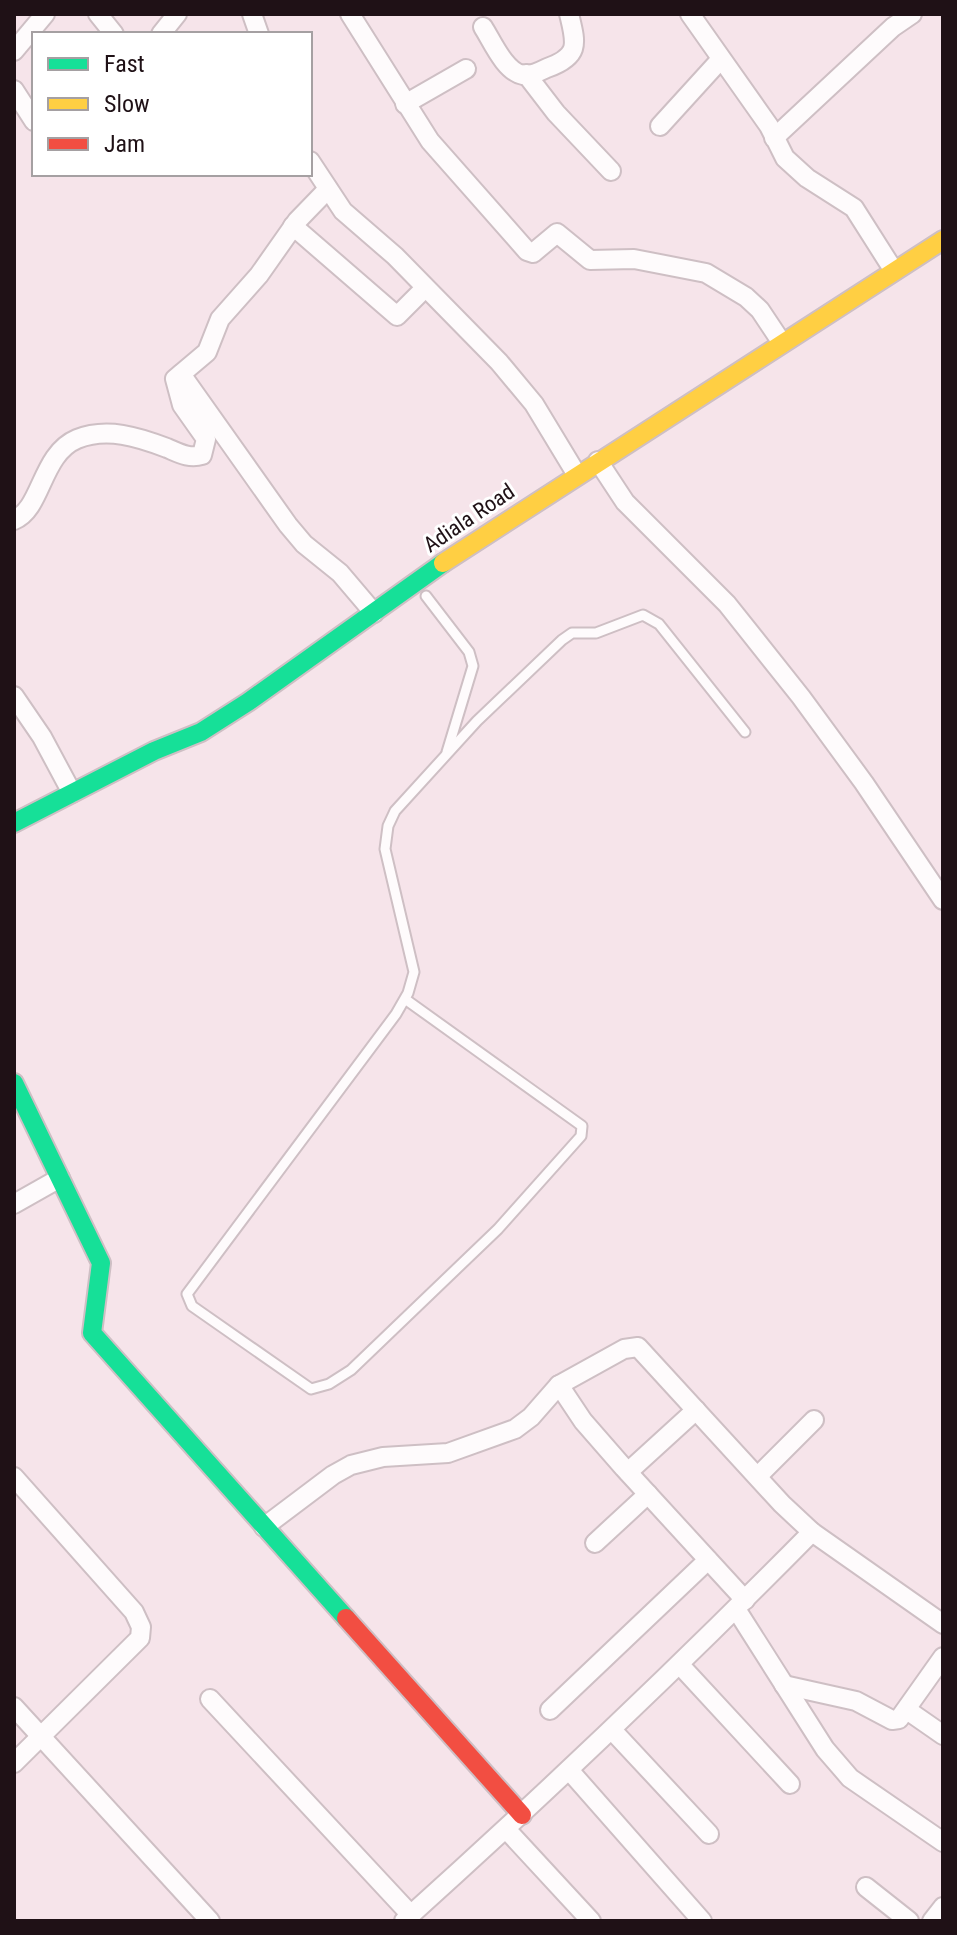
<svg xmlns="http://www.w3.org/2000/svg" width="957" height="1935" font-family="'Roboto Condensed',sans-serif">
	<rect width="100%" height="100%" fill="#f6e4ea"/>
	<g fill="none" stroke-linecap="round" stroke-linejoin="round">
		<!-- lane casing -->
		<g stroke="#cebfc4" stroke-width="13">
			<g id="lane">
				<polyline points="426,596 469,652 473,666 447,752"/>
				<polyline points="405,999 582,1126 581,1136 498,1229 351,1370 329,1384 311,1389 192,1306 187,1294 396,1014 408,993 414,972 385,849 388,826 395,811 477,721 562,640 572,633 596,633 643,615 659,624 745,732"/>
			</g>
		</g>
		<!-- street casing -->
		<g stroke="#cebfc4" stroke-width="22">
			<g id="street">
				<polyline points="98,14 114,34"/>
				<polyline points="252,14 259,34"/>
				<polyline points="350,14 430,141 527,251 533,253 557,233 590,260 634,259 706,273 746,297 760,310 782,343"/>
				<polyline points="690,14 769,126 785,158 807,178 854,208 894,271"/>
				<path d="M483,27C492,41 505,72 523,75C531,76 541,71 547,68C581,56 576,43 569,14"/>
				<polyline points="161,34 177,14"/>
				<polyline points="14,51 45,14"/>
				<polyline points="526,74 556,113 611,171"/>
				<polyline points="14,90 34,121"/>
				<polyline points="405,104 466,69"/>
				<polyline points="660,126 721,59"/>
				<polyline points="774,138 893,27 912,14"/>
				<polyline points="310,161 343,211 395,256 499,362 534,404 577,475"/>
				<polyline points="293,226 397,316 425,288"/>
				<polyline points="181,374 288,525 304,544 340,573 374,613"/>
				<polyline points="598,461 625,502 727,604 801,697 864,783 943,900"/>
				<path d="M14,520C42,509 41,454 77,439C107,427 138,437 167,448C179,453 189,459 202,455L206,439L182,405L175,379L207,352L220,319L259,275L297,221L328,189"/>
				<polyline points="14,696 42,737 72,793"/>
				<polyline points="14,1204 60,1178"/>
				<polyline points="559,1385 583,1421 624,1468 745,1600"/>
				<polyline points="628,1472 696,1410"/>
				<polyline points="758,1476 814,1420"/>
				<polyline points="14,1477 134,1612 141,1627 140,1638 14,1763"/>
				<polyline points="264,1527 333,1475 351,1465 383,1457 448,1453 515,1429 531,1417 559,1385 624,1349 638,1347 782,1504 812,1532 943,1624"/>
				<polyline points="595,1543 648,1494"/>
				<polyline points="736,1609 825,1749 850,1778 943,1842"/>
				<polyline points="680,1665 790,1784"/>
				<polyline points="784,1685 856,1701 892,1720 899,1719 943,1657"/>
				<polyline points="210,1699 411,1915"/>
				<polyline points="14,1707 210,1921"/>
				<polyline points="550,1710 708,1560"/>
				<polyline points="907,1710 943,1735"/>
				<polyline points="612,1730 709,1834"/>
				<polyline points="569,1770 702,1921"/>
				<polyline points="506,1829 591,1921"/>
				<polyline points="866,1887 909,1921"/>
				<path d="M404,1921C544,1795 680,1666 812,1532"/>
				<polyline points="932,1921 943,1907"/>
			</g>
		</g>
		<!-- fast casing -->
		<g stroke="#cebfc4" stroke-width="22">
			<g id="fast">
				<polyline points="14,823 154,751 201,732 248,702 443,563"/>
				<polyline points="14,1083 101,1263 92,1333 346,1618"/>
			</g>
		</g>
		<!-- slow casing -->
		<g stroke="#cebfc4" stroke-width="22">
			<polyline id="slow" points="443,563 943,240"/>
		</g>
		<!-- jam casing -->
		<g stroke="#cebfc4" stroke-width="22">
			<polyline id="jam" points="346,1618 522,1815"/>
		</g>
		<!-- lane -->
		<use href="#lane" stroke="#fefbfc" stroke-width="9"/>
		<!-- street -->
		<use href="#street" stroke="#fefbfc" stroke-width="18"/>
		<!-- fast -->
		<use href="#fast" stroke="#16e098" stroke-width="18"/>
		<!-- slow -->
		<use href="#slow" stroke="#ffcf43" stroke-width="18"/>
		<!-- jam -->
		<use href="#jam" stroke="#f24e42" stroke-width="18"/>
	</g>
	<g text-anchor="middle" dominant-baseline="central" stroke-width="6" stroke-linejoin="round" paint-order="stroke">
		<!-- street labels -->
		<g font-size="22" fill="#1f1116" stroke="#fff">
			<text transform="translate(469 518) rotate(-34)">Adiala Road</text>
		</g>
	</g>
	<!-- border -->
	<rect width="957" height="1935" fill="none" stroke="#1f1116" stroke-width="32"/>
	<!-- legend -->
	<rect x="32" y="32" width="280" height="144" fill="#ffffff" stroke="#a5a0a2" stroke-width="2"/>
	<rect x="48" y="58" width="40" height="12" fill="#16e098" stroke="#a5a0a2" stroke-width="2"/>
	<text x="104" y="72" font-size="24" fill="#1f1116">Fast</text>
	<rect x="48" y="98" width="40" height="12" fill="#ffcf43" stroke="#a5a0a2" stroke-width="2"/>
	<text x="104" y="112" font-size="24" fill="#1f1116">Slow</text>
	<rect x="48" y="138" width="40" height="12" fill="#f24e42" stroke="#a5a0a2" stroke-width="2"/>
	<text x="104" y="152" font-size="24" fill="#1f1116">Jam</text>
</svg>
